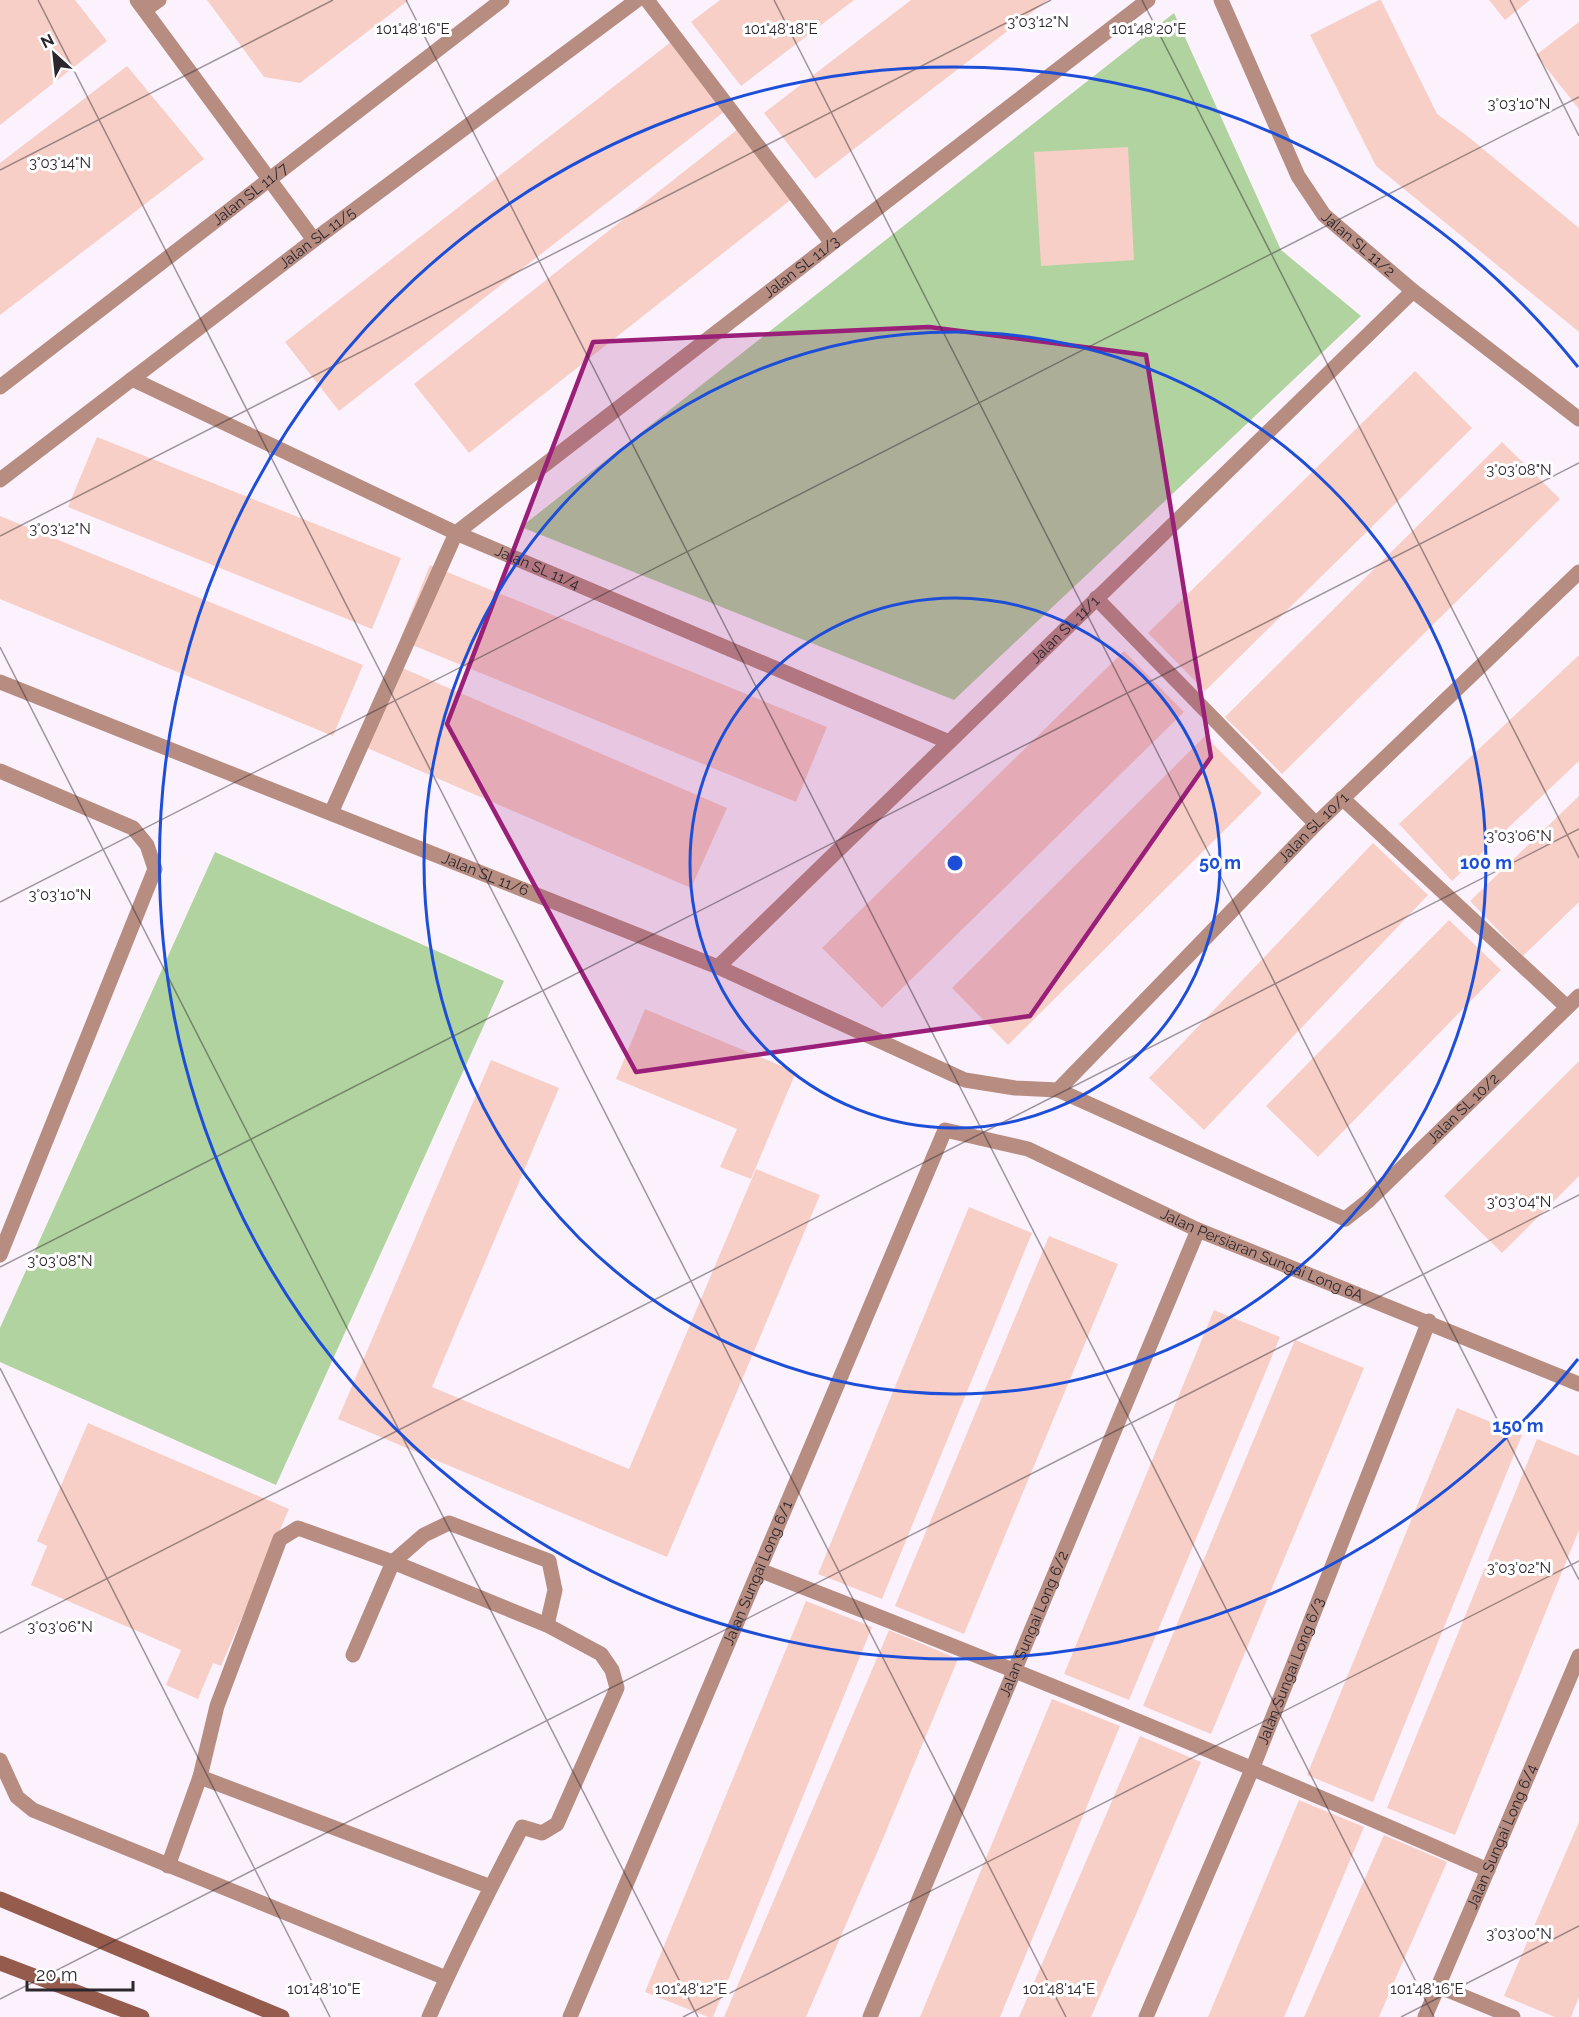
<svg xmlns="http://www.w3.org/2000/svg" width="1579" height="2017" font-family="Raleway,sans-serif">
	<rect width="100%" height="100%" fill="#fcf2fd"/>
	<!-- green -->
	<g fill="#b1d39f">
		<polygon points="1174,13 1281,250 1361,316 954,700 521,527"/>
		<polygon points="215,852 504,981 276,1485 0,1362 0,1328"/>
	</g>
	<!-- building -->
	<g fill="#f7cfc6">
		<polygon points="0,0 75,0 107,41 0,125"/>
		<polygon points="207,0 409,0 300,83 264,77"/>
		<polygon points="720,0 854,0 741,86 691,22"/>
		<polygon points="911,0 1048,0 815,179 764,113"/>
		<polygon points="1379,0 1381,0 1437,114 1466,135 1579,228 1579,332 1376,166 1310,35"/>
		<polygon points="1489,0 1530,0 1505,20"/>
		<polygon points="1579,22 1579,109 1536,55"/>
		<polygon points="671,42 725,111 339,411 285,342"/>
		<polygon points="127,66 204,159 0,315 0,163"/>
		<polygon points="738,129 793,198 469,453 414,384"/>
		<polygon points="1128,147 1134,260 1041,266 1034,152"/>
		<polygon points="1415,371 1472,428 1205,691 1148,633"/>
		<polygon points="97,437 401,558 372,629 68,507"/>
		<polygon points="1502,442 1560,499 1282,774 1225,717"/>
		<polygon points="0,516 363,665 333,736 0,599"/>
		<polygon points="430,565 827,727 796,802 400,640"/>
		<polygon points="1124,651 1184,712 882,1008 822,948"/>
		<polygon points="1579,655 1579,761 1452,881 1399,824"/>
		<polygon points="400,667 727,808 691,888 365,747"/>
		<polygon points="1205,736 1262,793 1008,1045 952,988"/>
		<polygon points="1579,796 1579,902 1523,956 1470,901"/>
		<polygon points="1373,843 1428,895 1204,1130 1149,1078"/>
		<polygon points="1449,920 1501,970 1318,1157 1266,1106"/>
		<polygon points="645,1009 796,1072 751,1179 720,1167 737,1129 616,1079"/>
		<polygon points="491,1060 559,1088 432,1387 629,1469 756,1169 820,1195 667,1557 338,1419"/>
		<polygon points="1579,1061 1579,1176 1502,1253 1444,1196"/>
		<polygon points="969,1207 1032,1233 882,1599 818,1574"/>
		<polygon points="1049,1236 1118,1264 964,1634 895,1606"/>
		<polygon points="1214,1310 1280,1337 1129,1700 1064,1674"/>
		<polygon points="1295,1340 1364,1368 1211,1734 1143,1706"/>
		<polygon points="1457,1408 1522,1435 1373,1802 1307,1775"/>
		<polygon points="88,1423 289,1509 221,1666 213,1663 198,1699 166,1685 181,1650 31,1585 47,1546 37,1541"/>
		<polygon points="1537,1439 1579,1456 1579,1530 1455,1835 1387,1808"/>
		<polygon points="806,1601 872,1627 713,2017 708,2017 645,1992"/>
		<polygon points="889,1630 958,1659 882,1841 806,2017 724,2017"/>
		<polygon points="1052,1699 1120,1726 1057,1879 1000,2017 920,2017"/>
		<polygon points="1140,1736 1201,1762 1137,1912 1091,2017 1019,2017"/>
		<polygon points="1299,1800 1364,1827 1288,2008 1284,2017 1208,2017"/>
		<polygon points="1579,1822 1579,1997 1571,2017 1555,2017 1504,1996"/>
		<polygon points="1384,1835 1447,1862 1394,1982 1379,2017 1304,2017"/>
	</g>
	<g fill="none" stroke-linecap="round" stroke-linejoin="round">
		<!-- lane -->
		<g stroke="#b78d82" stroke-width="15">
			<polyline points="647,0 831,242"/>
			<polyline points="145,10 159,0"/>
			<polyline points="1096,598 1316,824"/>
			<polyline points="0,771 133,828 147,845 155,869 0,1255"/>
			<polyline points="1342,798 1567,1007"/>
			<polyline points="331,813 456,533"/>
			<polyline points="1058,1090 1345,1219"/>
			<path d="M759,1570C1005,1665 1247,1764 1488,1870"/>
			<polyline points="353,1655 393,1562 424,1535 449,1523 549,1561 555,1590 547,1625"/>
			<polyline points="0,1760 17,1797 33,1810 446,1978"/>
			<polyline points="168,1866 200,1777"/>
			<polyline points="1438,1986 1513,2017"/>
			<path d="M429,2017C458,1952 489,1890 522,1827L542,1833L557,1824L617,1688L612,1670L601,1654L547,1625L393,1562L298,1528L280,1539L217,1706L200,1777L491,1887"/>
		</g>
		<!-- street -->
		<g stroke="#b78d82" stroke-width="15">
			<polyline points="137,0 314,240"/>
			<path id="s1" d="M1221,0L1298,176L1324,215L1413,291L1579,419"/>
			<path id="s2" d="M132,379L456,533L949,742"/>
			<path id="s3" d="M0,387L502,0"/>
			<path id="s4" d="M0,480L314,240L637,0"/>
			<path id="s5" d="M456,533L1148,0"/>
			<path id="s6" d="M0,682L718,967L965,1080L1015,1088L1058,1090L1316,824L1579,572"/>
			<path id="s7" d="M718,967L1413,291"/>
			<path id="s8" d="M1345,1219L1368,1201L1579,996"/>
			<path id="s9" d="M570,2017L945,1130L1028,1149L1198,1230L1579,1384"/>
			<path id="s10" d="M870,2017L1198,1230"/>
			<path id="s11" d="M1146,2017L1253,1767L1429,1321"/>
			<path id="s12" d="M1425,2017L1579,1656"/>
		</g>
		<!-- secondary -->
		<g stroke="#955b4c" stroke-width="15">
			<polyline points="0,1899 282,2017"/>
			<polyline points="0,1963 142,2017"/>
		</g>
	</g>
	<!-- marked area -->
	<path fill="#991f78" fill-opacity="0.2" stroke="#991f78" stroke-width="4.5" stroke-linejoin="round" d="M929,327L1146,355L1211,757L1030,1016L636,1072L447,724L593,342Z"/>
	<!-- ticks -->
	<path fill="none" stroke="#2c262d" stroke-width="1.5" stroke-opacity="0.45" d="M38,0L1066,2017M406,0L1434,2017M774,0L1579,1580M1142,0L1579,858M1510,0L1579,136M0,170L333,0M0,536L1051,0M0,647L698,2017M0,902L1579,97M0,1267L1579,463M0,1368L330,2017M0,1633L1579,829M0,1999L1579,1195M683,2017L1579,1561M1401,2017L1579,1926"/>
	<!-- distance rings -->
	<g fill="none" stroke="#1d4ed8" stroke-width="3">
		<circle cx="955" cy="863" r="265"/>
		<circle cx="955" cy="863" r="531"/>
		<path d="M1578 1359A796 796 0 1 1 1578 367"/>
	</g>
	<g text-anchor="middle" dominant-baseline="central" stroke-width="6" stroke-linejoin="round" paint-order="stroke">
		<!-- street labels -->
		<g font-size="15" fill="#2c262d" stroke="#fff">
			<text stroke="none"><textPath href="#s3" startOffset="316">Jalan SL 11/7</textPath></text>
			<text stroke="none"><textPath href="#s4" startOffset="399">Jalan SL 11/5</textPath></text>
			<text stroke="none"><textPath href="#s1" startOffset="284">Jalan SL 11/2</textPath></text>
			<text stroke="none"><textPath href="#s5" startOffset="436">Jalan SL 11/3</textPath></text>
			<text stroke="none"><textPath href="#s2" startOffset="447">Jalan SL 11/4</textPath></text>
			<text stroke="none"><textPath href="#s7" startOffset="484">Jalan SL 11/1</textPath></text>
			<text stroke="none"><textPath href="#s6" startOffset="1504">Jalan SL 10/1</textPath></text>
			<text stroke="none"><textPath href="#s6" startOffset="522">Jalan SL 11/6</textPath></text>
			<text stroke="none"><textPath href="#s8" startOffset="162">Jalan SL 10/2</textPath></text>
			<text stroke="none"><textPath href="#s9" startOffset="1305">Jalan Persiaran Sungai Long 6A</textPath></text>
			<text stroke="none"><textPath href="#s9" startOffset="482">Jalan Sungai Long 6/1</textPath></text>
			<text stroke="none"><textPath href="#s10" startOffset="426">Jalan Sungai Long 6/2</textPath></text>
			<text stroke="none"><textPath href="#s11" startOffset="375">Jalan Sungai Long 6/3</textPath></text>
			<text stroke="none"><textPath href="#s12" startOffset="196">Jalan Sungai Long 6/4</textPath></text>
		</g>
	</g>
	<g font-size="15" text-anchor="middle" fill="#2c262d" stroke="#fff" stroke-width="6" stroke-linejoin="round" paint-order="stroke">
		<text x="1038" y="27">3°03'12"N</text>
		<text x="413" y="34">101°48'16"E</text>
		<text x="781" y="34">101°48'18"E</text>
		<text x="1149" y="34">101°48'20"E</text>
		<text x="1519" y="109">3°03'10"N</text>
		<text x="60" y="168">3°03'14"N</text>
		<text x="1519" y="475">3°03'08"N</text>
		<text x="60" y="534">3°03'12"N</text>
		<text x="1519" y="841">3°03'06"N</text>
		<text x="60" y="900">3°03'10"N</text>
		<text x="1519" y="1207">3°03'04"N</text>
		<text x="60" y="1266">3°03'08"N</text>
		<text x="1519" y="1573">3°03'02"N</text>
		<text x="60" y="1632">3°03'06"N</text>
		<text x="1519" y="1939">3°03'00"N</text>
		<text x="324" y="1994">101°48'10"E</text>
		<text x="691" y="1994">101°48'12"E</text>
		<text x="1059" y="1994">101°48'14"E</text>
		<text x="1427" y="1994">101°48'16"E</text>
	</g>
	<circle cx="955" cy="863" r="9" fill="#1d4ed8" stroke="#fff" stroke-width="3"/>
	<g font-size="18" text-anchor="middle" font-weight="bold" fill="#1d4ed8" stroke="#fff" stroke-width="6" stroke-linejoin="round" paint-order="stroke">
		<text x="1220" y="869">50 m</text>
		<text x="1486" y="869">100 m</text>
		<text x="1518" y="1432">150 m</text>
	</g>
	<!-- north arrow -->
	<g transform="translate(54 54) rotate(333)" stroke="#ffffff" stroke-width="4.5" paint-order="stroke">
	<path d="M0-4.5L10 22L0 15L-10 22Z" fill="#2c262d"/>
	<text y="-9" font-size="16" font-weight="bold" text-anchor="middle" fill="#2c262d">N</text>
	</g>
	<!-- scale -->
	<path d="M27 1981v9h106v-9" fill="none" stroke="#2c262d" stroke-width="3"/>
	<text x="36" y="1981" font-size="18" fill="#2c262d" stroke="#ffffff" stroke-width="4.5" paint-order="stroke">20 m</text>
</svg>
